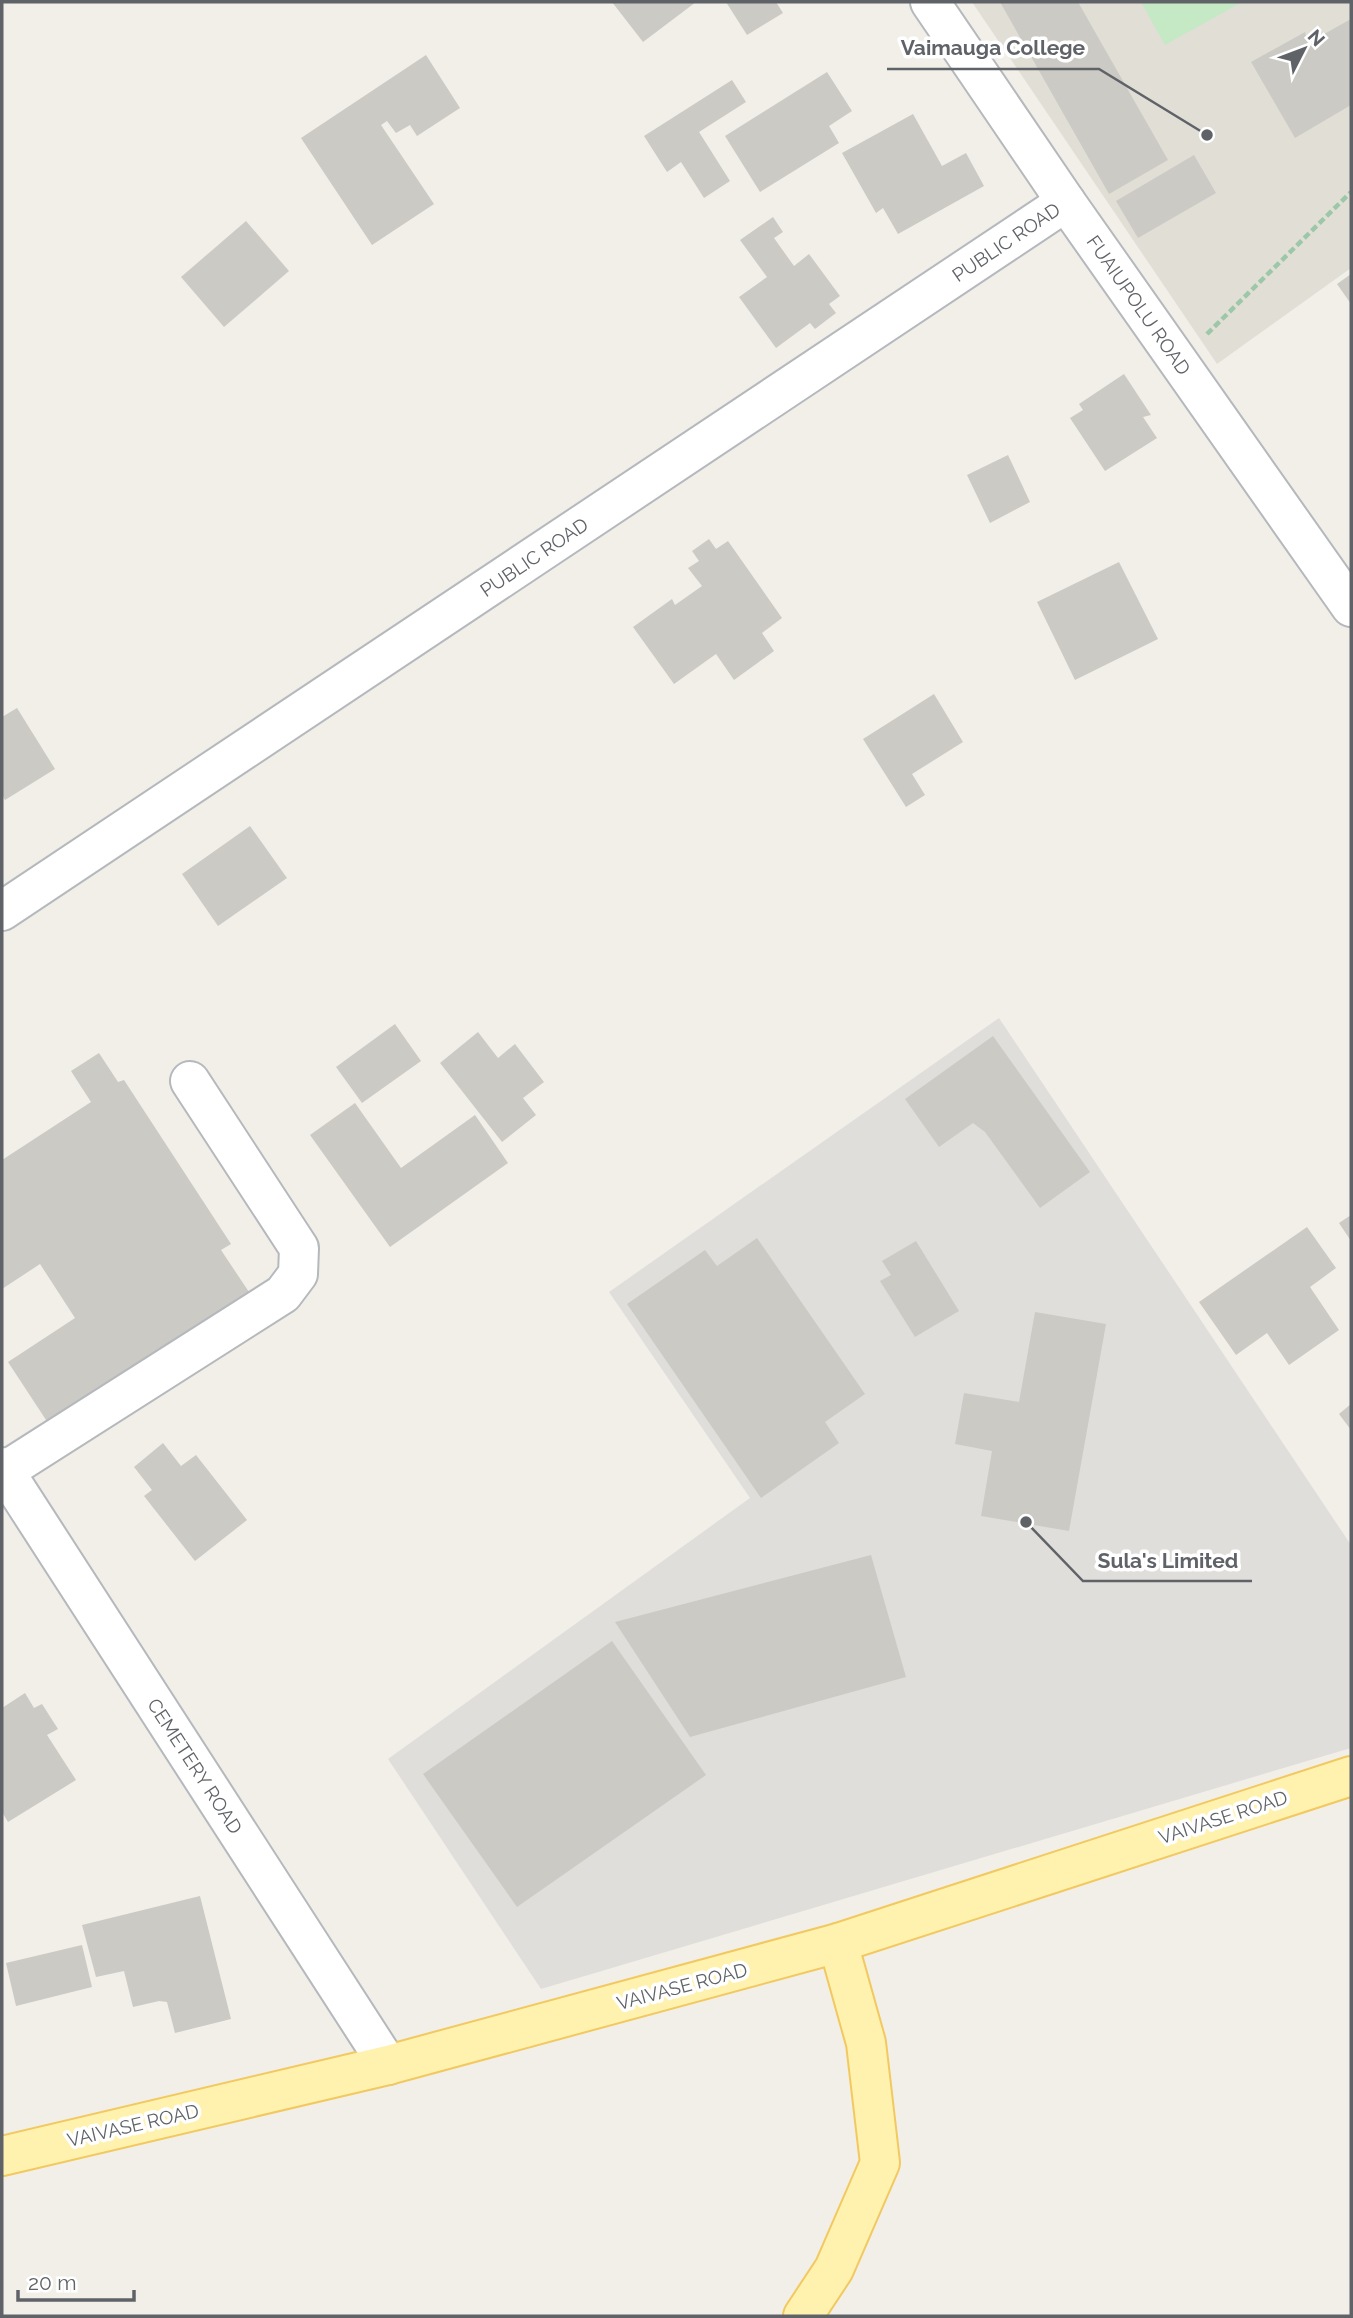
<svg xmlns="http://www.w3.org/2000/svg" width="1353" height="2318" font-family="Raleway,sans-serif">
	<rect width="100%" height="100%" fill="#f1efe8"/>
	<!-- industrial -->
	<polygon fill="#e0deda" points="999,1018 1351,1545 1351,1748 541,1989 388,1759 750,1498 609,1292"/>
	<!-- education -->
	<polygon fill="#e1ded6" points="972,2 1351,2 1351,268 1217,364"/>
	<!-- green -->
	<polygon fill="#c5e8c5" points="1141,2 1242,2 1165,45"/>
	<!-- building -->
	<g fill="#cccac5">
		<polygon points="612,2 696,2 643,42"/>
		<polygon points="726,2 776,2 783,13 747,35"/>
		<polygon points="1000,2 1078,2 1168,160 1109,194"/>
		<polygon points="1351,19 1351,105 1295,138 1251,62 1305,32 1308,43"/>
		<polygon points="426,55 460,108 417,136 410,125 396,133 387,121 381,125 434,204 372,245 301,138"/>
		<polygon points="827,72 852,111 829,126 839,143 760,192 725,136"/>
		<polygon points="732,80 746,102 699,132 730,181 704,198 681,162 667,172 644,136"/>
		<polygon points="913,114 942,166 966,153 984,186 898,234 883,208 876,213 842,153"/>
		<polygon points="1194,155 1216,193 1138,238 1116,201"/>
		<polygon points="773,217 783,232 774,238 794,266 809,254 840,296 829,304 836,313 815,329 810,323 776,348 739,297 767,277 740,240"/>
		<polygon points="246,221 289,271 224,327 181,277"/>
		<polygon points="1351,274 1351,304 1337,284"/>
		<polygon points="1124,374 1151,415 1143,417 1157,438 1105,471 1070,418 1083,410 1079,404"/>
		<polygon points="1008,455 1030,502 990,523 967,475"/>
		<polygon points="709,539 716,549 728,541 782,618 762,633 774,651 734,680 716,654 674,684 633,627 672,599 675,605 702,586 688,568 699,561 692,551"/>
		<polygon points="1119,562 1158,639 1075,680 1037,602"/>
		<polygon points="934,694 963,742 912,774 925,795 906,807 863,739"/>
		<polygon points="17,708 55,769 5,800 2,795 2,717"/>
		<polygon points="250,826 287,878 218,926 182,874"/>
		<polygon points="395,1024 421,1061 362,1103 336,1067"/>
		<polygon points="478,1032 498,1058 515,1044 544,1082 523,1098 536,1115 502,1142 440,1063"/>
		<polygon points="993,1036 1090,1172 1040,1208 985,1132 973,1123 939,1147 905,1099"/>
		<polygon points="99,1053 118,1082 124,1080 231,1244 221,1250 251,1295 50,1426 8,1362 75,1318 40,1264 2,1289 2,1160 91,1102 71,1071"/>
		<polygon points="355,1103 401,1168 475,1115 508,1163 390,1247 310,1135"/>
		<polygon points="1351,1215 1351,1241 1339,1223"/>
		<polygon points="1307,1227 1336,1268 1310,1287 1339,1330 1289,1365 1267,1333 1236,1355 1199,1302"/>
		<polygon points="757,1238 865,1394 825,1422 839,1443 761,1498 627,1304 705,1250 717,1266"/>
		<polygon points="916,1241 959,1311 915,1337 880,1281 891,1275 882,1261"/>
		<polygon points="1035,1312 1106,1324 1069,1531 981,1516 992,1451 955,1444 964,1393 1019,1402"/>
		<polygon points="1351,1404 1351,1430 1339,1414"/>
		<polygon points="163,1443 181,1466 196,1455 247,1520 195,1561 144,1496 152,1490 134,1467"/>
		<polygon points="871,1555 906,1677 690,1737 615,1622"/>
		<polygon points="612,1641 706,1775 517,1907 423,1774"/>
		<polygon points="25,1693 34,1708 42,1704 58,1729 47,1735 76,1780 8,1822 2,1812 2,1708"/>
		<polygon points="200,1896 231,2019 175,2033 167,2002 159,2001 133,2007 124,1971 96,1977 82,1925"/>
		<polygon points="82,1945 92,1987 16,2006 6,1963"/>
	</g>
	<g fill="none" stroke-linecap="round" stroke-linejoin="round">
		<!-- minor casing -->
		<g stroke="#b5b8bc" stroke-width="42">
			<g id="minor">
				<polyline points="930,2 1066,202 1351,607"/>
				<polyline points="2,911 1066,202"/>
				<polyline points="2,1467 388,2065"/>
				<polyline points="5,1471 283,1294 298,1274 299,1248 190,1081"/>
			</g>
		</g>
		<!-- major casing -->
		<g stroke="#f2c960" stroke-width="42">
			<g id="major">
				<polyline points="2,2156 388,2065 838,1943 1351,1776"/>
				<polyline points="803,2316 834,2269 880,2163 866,2043 838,1943"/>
			</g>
		</g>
		<!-- path -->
		<polyline stroke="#9cc7a9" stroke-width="4.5" stroke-dasharray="7 3.5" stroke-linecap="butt" points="1207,334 1351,192"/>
		<!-- minor -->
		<use href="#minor" stroke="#fff" stroke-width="38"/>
		<!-- major -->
		<use href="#major" stroke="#fff2af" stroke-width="38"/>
	</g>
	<g text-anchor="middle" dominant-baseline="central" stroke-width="7" stroke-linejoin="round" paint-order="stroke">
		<!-- street labels -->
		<g font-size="19" fill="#5f6368" stroke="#fff">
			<text transform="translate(1006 242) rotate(-34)">PUBLIC ROAD</text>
			<text transform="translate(1139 305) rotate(55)">FUAIUPOLU ROAD</text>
			<text transform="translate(534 557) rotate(-34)">PUBLIC ROAD</text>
			<text transform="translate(195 1766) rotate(57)">CEMETERY ROAD</text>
			<text transform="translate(1223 1817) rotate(-18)">VAIVASE ROAD</text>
			<text transform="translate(682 1986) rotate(-15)">VAIVASE ROAD</text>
			<text transform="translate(133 2125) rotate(-13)">VAIVASE ROAD</text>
		</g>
	</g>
	<!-- callouts -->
	<path fill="none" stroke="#5f6368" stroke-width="2.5" d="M1207 135L1099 69H887M1026 1522L1083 1581H1252"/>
	<g fill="#5f6368" stroke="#fff" stroke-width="2.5">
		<circle cx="1207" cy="135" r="7"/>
		<circle cx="1026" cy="1522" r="7"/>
	</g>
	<g font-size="21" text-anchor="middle" font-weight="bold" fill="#5f6368" stroke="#fff" stroke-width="7" stroke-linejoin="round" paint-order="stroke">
		<text x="993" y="55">Vaimauga College</text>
		<text x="1168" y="1568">Sula's Limited</text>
	</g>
	<!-- border -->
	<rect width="1353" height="2318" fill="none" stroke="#5f6368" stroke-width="7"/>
	<!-- north arrow -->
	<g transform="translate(1304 49) rotate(48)" stroke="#ffffff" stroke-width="5" paint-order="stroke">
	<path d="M0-5L12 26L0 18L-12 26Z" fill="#5f6368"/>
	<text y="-10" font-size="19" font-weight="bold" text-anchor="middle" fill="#5f6368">N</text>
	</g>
	<!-- scale -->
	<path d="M18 2290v10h116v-10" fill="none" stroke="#5f6368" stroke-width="3.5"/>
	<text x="28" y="2290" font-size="21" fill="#5f6368" stroke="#ffffff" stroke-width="5" paint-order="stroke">20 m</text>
</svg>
